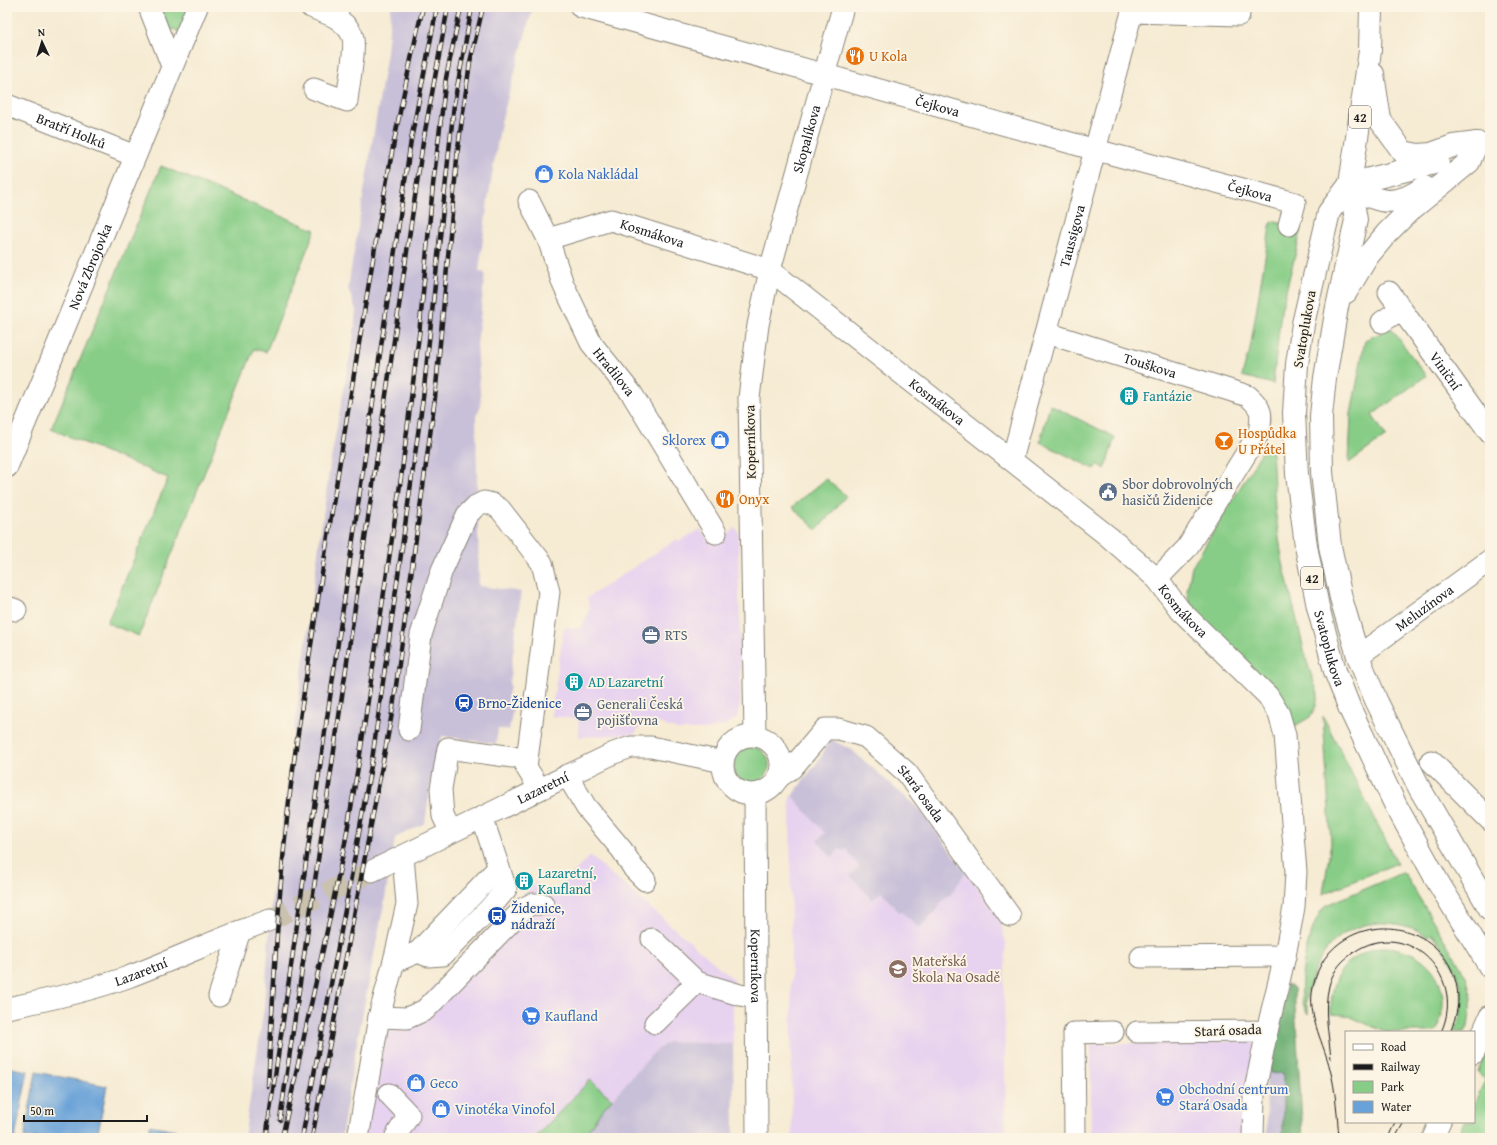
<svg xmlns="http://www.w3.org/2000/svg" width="1497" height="1145" font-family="'Gentium Book Plus',serif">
	<rect width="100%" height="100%" fill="#fcf5e5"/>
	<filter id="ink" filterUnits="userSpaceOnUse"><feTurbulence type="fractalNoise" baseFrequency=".025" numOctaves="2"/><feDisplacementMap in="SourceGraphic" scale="8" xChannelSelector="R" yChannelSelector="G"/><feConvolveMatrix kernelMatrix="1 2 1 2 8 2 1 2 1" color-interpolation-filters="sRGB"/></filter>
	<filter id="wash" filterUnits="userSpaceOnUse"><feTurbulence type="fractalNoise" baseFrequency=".012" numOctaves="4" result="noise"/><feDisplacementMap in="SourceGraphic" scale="16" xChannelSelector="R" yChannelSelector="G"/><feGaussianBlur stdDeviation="0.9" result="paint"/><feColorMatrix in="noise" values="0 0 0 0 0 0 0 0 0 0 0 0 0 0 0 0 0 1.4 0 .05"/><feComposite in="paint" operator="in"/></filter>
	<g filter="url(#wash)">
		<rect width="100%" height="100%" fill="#f6ebd3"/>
		<!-- built -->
		<g fill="#e7d2ef">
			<polygon points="735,528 738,532 740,641 740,704 737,718 724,726 706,730 677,730 654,721 645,722 634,734 579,737 578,719 551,716 564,627 581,629 590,608 587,598 677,539 679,541 700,529 712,545"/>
			<polygon points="790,796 792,796 826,833 832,857 841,849 846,848 859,867 850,875 872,899 881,892 899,912 901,910 919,928 934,913 946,897 950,894 966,872 999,915 1006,943 1004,995 1006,1138 792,1138"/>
			<polygon points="590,856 733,979 733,1044 668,1042 654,1052 602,1110 583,1138 363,1138 385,1034 389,1029 395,1026 536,882 550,896"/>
			<polygon points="1254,1041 1250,1086 1249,1138 1091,1138 1091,1044"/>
		</g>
		<!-- industrial -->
		<g fill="#c8bfd8">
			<polygon points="391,7 533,7 501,122 488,199 479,272 485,273 477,345 481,406 476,415 479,586 521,592 509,684 510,685 507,700 508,706 513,707 509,730 498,729 496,744 442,736 436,776 432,776 425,823 395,838 385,898 354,1059 341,1138 244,1138 264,1008 272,898 330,464 354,335 356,310 348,288 387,53"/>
			<polygon points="830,739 852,750 920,810 966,872 950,895 946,897 934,913 919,928 901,911 899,912 881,892 872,900 850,875 859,867 846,849 843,851 840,849 832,857 817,841 825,833 792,796 821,757"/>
			<polygon points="668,1042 733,1044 734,1138 583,1138 602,1110 654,1052"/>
			<polygon points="1266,1072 1283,1072 1283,1138 1267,1138"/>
		</g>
		<!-- green -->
		<g fill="#88cd87" stroke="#527452">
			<polygon points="154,7 191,7 180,33 174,29 165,33"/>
			<polygon points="161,166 315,230 266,352 254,349 139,636 107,623 168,478 51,429"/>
			<polygon points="1271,221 1302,228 1281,311 1273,384 1242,376 1247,357 1249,355"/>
			<polygon points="1391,328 1426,376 1372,415 1386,436 1349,463 1351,414 1365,340"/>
			<polygon points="1050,405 1115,437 1105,469 1098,464 1094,469 1040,442"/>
			<polygon points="1266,445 1272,447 1275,509 1282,559 1307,662 1318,694 1316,706 1310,717 1293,727 1190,605 1187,591 1192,567"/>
			<polygon points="826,479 846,496 817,530 792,507"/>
			<polygon points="1323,716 1397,863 1323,894 1331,843"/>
			<circle cx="751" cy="765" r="18"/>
			<path d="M1402,873L1405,874L1466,976L1472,998L1468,1027L1465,1032H1454C1473,993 1456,965 1432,934L1428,936C1422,933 1415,929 1409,927C1359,912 1319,940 1309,989H1307L1306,1006H1308V1014C1292,995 1309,921 1326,905Z"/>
			<path d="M1381,947C1429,947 1457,987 1436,1032H1385L1346,1015L1331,1014C1330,978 1344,955 1381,947Z"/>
			<polygon points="1490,1053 1490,1138 1456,1138 1464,1122 1474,1122 1474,1103 1485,1081 1478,1072 1483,1059"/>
			<polygon points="590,1080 612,1099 602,1110 583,1138 535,1138"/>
		</g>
		<!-- forest -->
		<polygon fill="#6eb074" stroke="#456648" points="1287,984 1294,988 1303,1138 1283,1138 1283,1073 1269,1072"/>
		<!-- water -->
		<g fill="#69a2d8" stroke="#425f7a">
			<polygon points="7,1067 28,1071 15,1138 7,1138"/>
			<polygon points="36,1072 107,1086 97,1138 24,1138"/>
			<polygon points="150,1125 176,1130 174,1138 148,1138"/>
		</g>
	</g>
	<g filter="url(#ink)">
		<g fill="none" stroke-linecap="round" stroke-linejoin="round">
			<!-- minor-tunnel -->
			<polyline stroke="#cac2ae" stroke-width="21" stroke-dasharray="21 10" stroke-linecap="butt" points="270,920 372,871"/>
			<!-- minor casing -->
			<g stroke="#898478" stroke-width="23">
				<g id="minor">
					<polyline points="149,7 172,66"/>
					<polyline points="311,7 335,17 339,7"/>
					<path id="s1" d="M581,7L1096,150L1295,203L1289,225"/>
					<path d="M314,89L347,101C348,87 357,45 352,35C349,27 342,22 335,17"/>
					<path id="s2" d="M7,105L135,156"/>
					<path id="s3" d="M529,201L548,239L563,284L591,343L632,394L716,533"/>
					<path id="s4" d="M548,239L611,220L770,270L1109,537L1157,579L1180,610L1268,696L1279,714L1285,735L1296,872L1294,907L1285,956L1267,1031L1137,1032"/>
					<path id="s5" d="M1389,292L1490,433"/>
					<polyline points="1382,322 1401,309"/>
					<path id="s6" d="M1047,333L1248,396C1263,409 1262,414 1259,433L1187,548L1157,579"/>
					<path id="s7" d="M1012,460L1132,12L1239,15"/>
					<path id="s8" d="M7,467L197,7"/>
					<polyline points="7,607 16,610"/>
					<path id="s9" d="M1358,656L1490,560"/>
					<polyline points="409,730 421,635 442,570 467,515 476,506 484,502 492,504 500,509 542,563 549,592 526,767 539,788"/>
					<path id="s10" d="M755,735L749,398L758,325L770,270L843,7"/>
					<circle cx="752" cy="765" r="29"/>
					<polyline points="1431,761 1490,820"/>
					<polyline points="567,775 586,807 622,850 634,869 645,880"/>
					<path id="s11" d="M779,777L792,768L825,729H839L866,737L907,773L1010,916"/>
					<path id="s12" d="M755,794L757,1138"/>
					<polyline points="451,832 443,816 441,789 448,748 513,757"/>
					<path id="s13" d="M372,871L614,753L631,747H651L723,762"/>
					<polyline points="652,939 697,982 740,995 757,998"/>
					<polyline points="418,952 498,868"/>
					<polyline points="395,957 401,959 418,952 428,956 443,955 489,909 506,889 482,817"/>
					<polyline points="1141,957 1285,956"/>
					<polyline points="219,996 240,931"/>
					<path id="s14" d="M7,1008C48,1000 89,991 128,977C176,959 222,937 270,920"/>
					<polyline points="379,1017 407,1018 425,1010 524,908 532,904 543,904"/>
					<polyline points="655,1023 697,982"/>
					<polyline points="1474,1053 1490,1016"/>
					<polyline points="389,1094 409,1115 396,1136"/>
					<polyline points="358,1138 379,1017 395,957 407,904 403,856"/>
					<polyline points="1075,1138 1074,1033 1113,1032"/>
					<polyline points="1253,1138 1254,1095 1267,1031"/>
					<polyline points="1433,1138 1440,1122"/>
				</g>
			</g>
			<!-- major casing -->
			<g stroke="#898478" stroke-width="24">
				<g id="major">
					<polyline points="1371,7 1370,51 1350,184 1356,220 1337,307 1325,378 1321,416 1322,472 1330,546 1341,598 1358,656 1376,700 1420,789 1490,909"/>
					<polyline points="1373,74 1380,120 1403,152 1418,155 1431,154 1453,146 1477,143"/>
					<path id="s15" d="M1350,184L1329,212L1303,324L1297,364L1294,413L1297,474L1306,546L1318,607L1335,671L1350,709L1395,804L1439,884L1490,967"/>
					<path d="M1350,184C1357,188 1366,196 1374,198C1392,205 1410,198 1424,187"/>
					<polyline points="1350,184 1438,162"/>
					<polyline points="1346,292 1367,257 1387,233 1408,212 1469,162 1477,143"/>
				</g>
			</g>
			<!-- minor -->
			<use href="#minor" stroke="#fff" stroke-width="21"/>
			<!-- major -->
			<use href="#major" stroke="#fff" stroke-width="22"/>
			<!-- tram -->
			<g stroke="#1c1c1c" stroke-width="1">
				<path d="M1331,1059C1329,1035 1323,1009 1329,986C1332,974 1339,963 1349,956C1401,912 1469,973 1441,1032"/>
				<path d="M1339,1138C1337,1115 1336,1091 1330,1069C1324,1044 1309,1019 1312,993C1315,972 1324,954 1341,942C1389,908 1458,939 1458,1000C1458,1011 1454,1022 1450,1032"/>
				<polyline points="1388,1138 1395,1122"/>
				<polyline points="1395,1138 1404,1122"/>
			</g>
			<!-- rail casing -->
			<g stroke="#1c1c1c" stroke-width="4.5">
				<g id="rail">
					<path d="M268,1086C274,980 279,874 293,769C309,650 329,530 348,411C370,276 391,140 423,7"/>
					<polyline points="280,1120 423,142 448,7"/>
					<polyline points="266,1138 411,140 437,7"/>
					<polyline points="282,1138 330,917 345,843 359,761 402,471 419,335 433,185 446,78 461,7"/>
					<polyline points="302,1138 348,894 372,760 423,398 454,104 472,7"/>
					<polyline points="312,1138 393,708 435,398 458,148 470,62 483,7"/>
				</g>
			</g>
			<!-- rail -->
			<use href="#rail" stroke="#fcf5e5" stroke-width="3" stroke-dasharray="9" stroke-linecap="butt"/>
		</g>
	</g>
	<!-- icons -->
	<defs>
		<g id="restaurant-disc" transform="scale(1)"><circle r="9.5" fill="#e8710a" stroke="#fcf5e5"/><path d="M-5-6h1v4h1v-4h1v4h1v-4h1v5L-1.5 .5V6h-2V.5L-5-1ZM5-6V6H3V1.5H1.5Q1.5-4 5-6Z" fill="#fff"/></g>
		<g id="shop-disc" transform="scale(1)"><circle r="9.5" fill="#3f7fe0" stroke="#fcf5e5"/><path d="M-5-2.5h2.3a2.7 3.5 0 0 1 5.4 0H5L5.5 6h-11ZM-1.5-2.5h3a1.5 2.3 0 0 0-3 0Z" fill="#fff"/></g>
		<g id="building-disc" transform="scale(1)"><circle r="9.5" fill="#0f9aa8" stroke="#fcf5e5"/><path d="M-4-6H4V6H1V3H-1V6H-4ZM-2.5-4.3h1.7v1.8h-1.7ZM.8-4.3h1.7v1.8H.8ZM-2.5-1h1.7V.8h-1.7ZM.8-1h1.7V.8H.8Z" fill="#fff"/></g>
		<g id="bar-disc" transform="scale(1)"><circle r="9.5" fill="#e8710a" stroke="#fcf5e5"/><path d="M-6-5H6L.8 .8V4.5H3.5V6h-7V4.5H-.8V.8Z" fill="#fff"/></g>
		<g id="civic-disc" transform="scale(1)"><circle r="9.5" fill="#5c6f8a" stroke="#fcf5e5"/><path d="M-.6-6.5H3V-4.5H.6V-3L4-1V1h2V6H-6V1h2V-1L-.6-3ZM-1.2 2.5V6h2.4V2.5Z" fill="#fff"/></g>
		<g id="office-disc" transform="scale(1)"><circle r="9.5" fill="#5c6f8a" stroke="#fcf5e5"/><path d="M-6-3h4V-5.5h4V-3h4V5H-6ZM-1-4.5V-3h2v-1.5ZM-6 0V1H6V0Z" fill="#fff"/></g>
		<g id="station-disc" transform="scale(1)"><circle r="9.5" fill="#1a4fb4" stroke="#fcf5e5"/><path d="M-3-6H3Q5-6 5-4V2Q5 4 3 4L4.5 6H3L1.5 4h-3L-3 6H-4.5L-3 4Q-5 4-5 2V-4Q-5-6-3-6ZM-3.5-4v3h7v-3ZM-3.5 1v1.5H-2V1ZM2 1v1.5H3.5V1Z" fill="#fff"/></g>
		<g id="bus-disc" transform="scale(1)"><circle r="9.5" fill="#1a4fb4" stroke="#fcf5e5"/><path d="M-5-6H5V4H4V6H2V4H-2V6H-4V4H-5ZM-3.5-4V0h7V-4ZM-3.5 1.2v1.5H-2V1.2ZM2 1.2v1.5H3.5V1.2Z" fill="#fff"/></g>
		<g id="school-disc" transform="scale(1)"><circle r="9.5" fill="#8d6e63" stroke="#fcf5e5"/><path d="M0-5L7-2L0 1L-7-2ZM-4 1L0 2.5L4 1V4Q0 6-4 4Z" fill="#fff"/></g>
		<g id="supermarket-disc" transform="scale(1)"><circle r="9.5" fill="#3f7fe0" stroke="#fcf5e5"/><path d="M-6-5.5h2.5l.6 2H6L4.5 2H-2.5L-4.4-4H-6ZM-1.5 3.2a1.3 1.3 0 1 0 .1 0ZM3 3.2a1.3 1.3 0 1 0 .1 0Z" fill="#fff"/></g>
	</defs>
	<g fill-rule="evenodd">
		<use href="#restaurant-disc" x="855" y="56"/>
		<use href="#shop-disc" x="544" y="174"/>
		<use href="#building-disc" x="1129" y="396"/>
		<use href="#shop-disc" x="720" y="440"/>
		<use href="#bar-disc" x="1224" y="441"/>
		<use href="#civic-disc" x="1108" y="492"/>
		<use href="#restaurant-disc" x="725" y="499"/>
		<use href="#office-disc" x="651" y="635"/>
		<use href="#building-disc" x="574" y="682"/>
		<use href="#station-disc" x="464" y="703"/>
		<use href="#office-disc" x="583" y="712"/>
		<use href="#building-disc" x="524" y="881"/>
		<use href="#bus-disc" x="497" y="916"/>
		<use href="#school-disc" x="898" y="969"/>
		<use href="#supermarket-disc" x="531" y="1016"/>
		<use href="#shop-disc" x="416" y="1083"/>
		<use href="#supermarket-disc" x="1165" y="1097"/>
		<use href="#shop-disc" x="441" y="1109"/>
	</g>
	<g text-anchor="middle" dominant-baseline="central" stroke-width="3.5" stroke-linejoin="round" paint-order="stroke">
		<!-- shield labels -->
		<g fill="#fcf5e5" stroke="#5f5d58" stroke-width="1">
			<rect x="1349" y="106" width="22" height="22" rx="3"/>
			<rect x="1301" y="567" width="22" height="22" rx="3"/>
		</g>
		<g font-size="13" font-weight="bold" fill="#1c1c1c">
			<text x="1360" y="117">42</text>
			<text x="1312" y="578">42</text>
		</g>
		<!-- food labels -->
		<g font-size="14" fill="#c56008" stroke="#fcf5e5" text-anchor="start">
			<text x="869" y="56">U Kola</text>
			<text x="1238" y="433">Hospůdka<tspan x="1238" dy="16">U Přátel</tspan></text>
			<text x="739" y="499">Onyx</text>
		</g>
		<!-- street labels -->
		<g font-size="14" fill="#1c1c1c" stroke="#fcf5e5">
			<text stroke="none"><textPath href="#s1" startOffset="370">Čejkova</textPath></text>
			<text stroke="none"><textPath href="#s2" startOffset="69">Bratří Holků</textPath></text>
			<text stroke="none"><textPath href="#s10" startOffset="603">Skopalíkova</textPath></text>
			<text stroke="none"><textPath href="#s1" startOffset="694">Čejkova</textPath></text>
			<text stroke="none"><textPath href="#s4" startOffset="109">Kosmákova</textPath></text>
			<text stroke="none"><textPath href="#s7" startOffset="232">Taussigova</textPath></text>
			<text stroke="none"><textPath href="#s8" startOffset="217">Nová Zbrojovka</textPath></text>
			<text transform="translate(1304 329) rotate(-80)">Svatoplukova</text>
			<text stroke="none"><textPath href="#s6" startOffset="108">Touškova</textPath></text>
			<text stroke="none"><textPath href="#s3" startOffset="192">Hradilova</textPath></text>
			<text stroke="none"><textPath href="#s5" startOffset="97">Viniční</textPath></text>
			<text stroke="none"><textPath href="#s4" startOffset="445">Kosmákova</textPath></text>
			<text transform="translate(750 442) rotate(-91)">Koperníkova</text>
			<text stroke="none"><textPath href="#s9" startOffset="82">Meluzínova</textPath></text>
			<text stroke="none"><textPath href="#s4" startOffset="769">Kosmákova</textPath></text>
			<text stroke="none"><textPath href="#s15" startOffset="478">Svatoplukova</textPath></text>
			<text stroke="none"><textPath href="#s13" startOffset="190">Lazaretní</textPath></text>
			<text stroke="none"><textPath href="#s11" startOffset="188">Stará osada</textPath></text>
			<text stroke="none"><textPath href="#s12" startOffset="172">Koperníkova</textPath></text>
			<text stroke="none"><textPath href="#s14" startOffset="139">Lazaretní</textPath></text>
			<text transform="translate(1228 1030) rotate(-2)">Stará osada</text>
		</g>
		<!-- shop labels -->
		<g font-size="14" fill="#366cbe" stroke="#fcf5e5" text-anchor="start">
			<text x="558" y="174">Kola Nakládal</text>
			<text x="706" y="440" text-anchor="end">Sklorex</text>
			<text x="545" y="1016">Kaufland</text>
			<text x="430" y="1083">Geco</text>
			<text x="1179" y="1089">Obchodní centrum<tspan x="1179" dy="16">Stará Osada</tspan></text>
			<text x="455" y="1109">Vinotéka Vinofol</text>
		</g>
		<!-- culture labels -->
		<g font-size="14" fill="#0d838f" stroke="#fcf5e5" text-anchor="start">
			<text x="1143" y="396">Fantázie</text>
			<text x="588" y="682">AD Lazaretní</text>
			<text x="538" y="873">Lazaretní,<tspan x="538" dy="16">Kaufland</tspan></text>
		</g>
		<!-- service labels -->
		<g font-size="14" fill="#4e5e75" stroke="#fcf5e5" text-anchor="start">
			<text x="1122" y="484">Sbor dobrovolných<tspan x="1122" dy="16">hasičů Židenice</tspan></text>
			<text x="665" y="635">RTS</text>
			<text x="597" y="704">Generali Česká<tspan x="597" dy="16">pojišťovna</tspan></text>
		</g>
		<!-- transit labels -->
		<g font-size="14" fill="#164399" stroke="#fcf5e5" text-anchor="start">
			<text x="478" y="703">Brno-Židenice</text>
			<text x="511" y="908">Židenice,<tspan x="511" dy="16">nádraží</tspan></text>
		</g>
		<!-- education labels -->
		<g font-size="14" fill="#785e54" stroke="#fcf5e5" text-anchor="start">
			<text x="912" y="961">Mateřská<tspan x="912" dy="16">Škola Na Osadě</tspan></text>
		</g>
	</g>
	<!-- margin -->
	<rect width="1497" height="1145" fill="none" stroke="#fcf5e5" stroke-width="24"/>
	<!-- legend -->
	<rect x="1345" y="1031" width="130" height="92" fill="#fcf5e5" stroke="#a29e95"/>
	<rect x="1353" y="1044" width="20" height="6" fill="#ffffff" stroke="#a29e95"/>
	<text x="1381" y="1051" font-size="12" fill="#1c1c1c">Road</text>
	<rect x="1353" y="1064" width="20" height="6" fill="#1c1c1c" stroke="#a29e95"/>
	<text x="1381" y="1071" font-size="12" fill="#1c1c1c">Railway</text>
	<rect x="1353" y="1081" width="20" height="12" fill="#88cd87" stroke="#a29e95"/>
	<text x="1381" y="1091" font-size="12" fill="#1c1c1c">Park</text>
	<rect x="1353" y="1101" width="20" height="12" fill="#69a2d8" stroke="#a29e95"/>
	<text x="1381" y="1111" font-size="12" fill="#1c1c1c">Water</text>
	<!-- north arrow -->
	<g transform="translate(42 42) rotate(356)" stroke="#fcf5e5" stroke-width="3" paint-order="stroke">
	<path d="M0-3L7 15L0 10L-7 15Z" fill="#1c1c1c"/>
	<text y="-6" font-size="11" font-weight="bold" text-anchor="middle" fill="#1c1c1c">N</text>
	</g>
	<!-- scale -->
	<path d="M24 1115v6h123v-6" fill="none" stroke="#1c1c1c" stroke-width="2"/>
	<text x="30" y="1115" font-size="12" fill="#1c1c1c" stroke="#fcf5e5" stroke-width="3" paint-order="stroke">50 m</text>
</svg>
